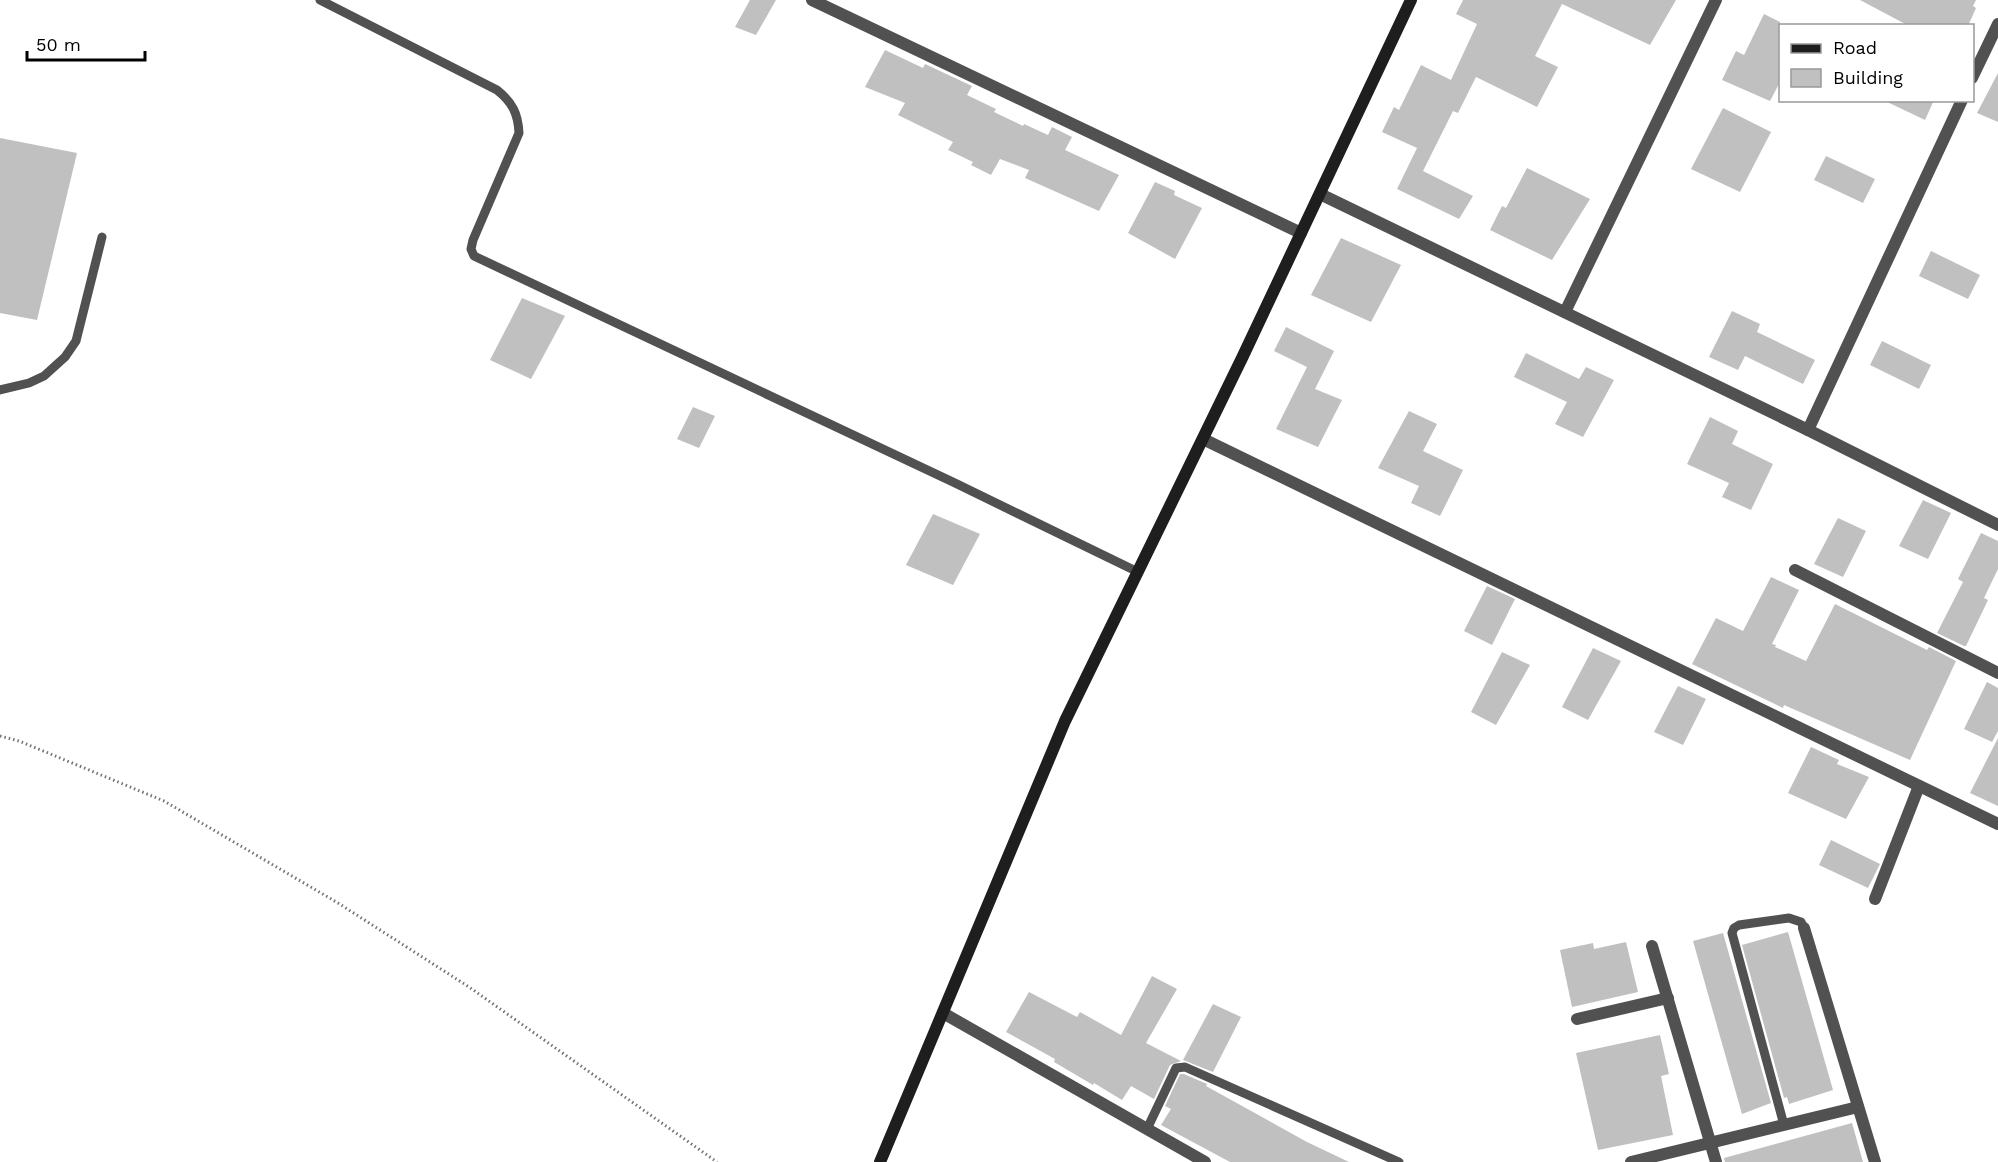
<svg xmlns="http://www.w3.org/2000/svg" width="1998" height="1162" font-family="'Work Sans',sans-serif">
	<rect width="100%" height="100%" fill="#fff"/>
	<!-- building -->
	<g fill="#c0c0c0">
		<polygon points="750,0 776,0 756,35 735,27"/>
		<polygon points="1463,0 1676,0 1650,45 1562,4 1535,56 1558,67 1537,107 1476,77 1458,113 1453,111 1423,171 1473,196 1459,219 1397,189 1417,148 1382,132 1394,107 1399,110 1421,65 1451,80 1477,24 1456,14"/>
		<polygon points="1860,0 1976,0 1973,6 1976,8 1968,26 1909,26"/>
		<polygon points="1764,14 1780,22 1780,82 1770,101 1722,80 1736,51 1744,55"/>
		<polygon points="885,50 923,68 925,64 972,86 967,95 996,109 994,112 1023,126 1024,124 1048,135 1052,127 1072,137 1065,150 1119,175 1099,211 1025,178 1029,170 1000,159 991,175 971,165 973,162 948,150 953,142 898,115 905,103 865,87"/>
		<polygon points="1998,73 1998,122 1977,113"/>
		<polygon points="1883,100 1934,100 1925,120"/>
		<polygon points="1723,108 1771,132 1740,192 1691,169"/>
		<polygon points="0,138 77,153 37,320 0,313"/>
		<polygon points="1826,156 1875,179 1863,203 1814,180"/>
		<polygon points="1527,168 1590,199 1552,260 1490,230 1502,206 1506,208"/>
		<polygon points="1155,182 1175,191 1174,195 1202,208 1175,259 1128,233"/>
		<polygon points="1341,238 1401,265 1371,322 1311,295"/>
		<polygon points="1931,251 1980,275 1968,299 1919,276"/>
		<polygon points="522,298 565,316 531,379 490,360"/>
		<polygon points="1732,311 1760,324 1757,332 1815,360 1803,384 1745,356 1738,370 1709,357"/>
		<polygon points="1286,327 1334,351 1315,389 1342,400 1318,447 1276,429 1307,367 1274,351"/>
		<polygon points="1882,341 1931,365 1919,389 1870,365"/>
		<polygon points="1526,353 1579,379 1586,367 1614,380 1583,437 1555,424 1567,402 1514,377"/>
		<polygon points="693,407 715,416 699,448 677,439"/>
		<polygon points="1409,411 1437,424 1423,451 1463,470 1440,516 1411,503 1419,486 1378,468"/>
		<polygon points="1710,417 1738,431 1732,444 1773,464 1751,510 1722,497 1729,483 1687,464"/>
		<polygon points="1923,500 1951,513 1928,559 1899,546"/>
		<polygon points="933,514 980,534 953,585 906,565"/>
		<polygon points="1838,518 1866,531 1843,577 1814,564"/>
		<polygon points="1981,533 1998,541 1998,569 1984,598 1988,600 1966,646 1964,646 1937,633 1963,582 1958,579"/>
		<polygon points="1771,577 1799,590 1772,644 1776,645 1775,647 1806,661 1835,604 1927,650 1929,647 1956,661 1910,760 1784,705 1783,708 1692,664 1716,618 1743,631"/>
		<polygon points="1487,586 1515,599 1492,645 1464,631"/>
		<polygon points="1593,648 1621,661 1588,720 1562,707"/>
		<polygon points="1502,652 1530,665 1496,725 1471,712"/>
		<polygon points="1987,682 1998,688 1998,731 1992,742 1964,729"/>
		<polygon points="1678,686 1706,699 1683,745 1654,732"/>
		<polygon points="1998,738 1998,806 1970,793"/>
		<polygon points="1811,747 1839,760 1837,764 1869,777 1846,819 1788,793"/>
		<polygon points="1831,840 1880,864 1868,888 1819,865"/>
		<polygon points="1788,932 1833,1090 1789,1104 1787,1097 1784,1098 1742,945"/>
		<polygon points="1723,933 1771,1103 1742,1114 1693,941"/>
		<polygon points="1626,942 1638,992 1572,1007 1560,950 1593,943 1594,949"/>
		<polygon points="1152,976 1177,989 1146,1043 1181,1061 1170,1065 1154,1099 1131,1086 1122,1100 1094,1083 1093,1085 1054,1062 1055,1059 1006,1032 1029,992 1077,1017 1080,1012 1121,1035"/>
		<polygon points="1213,1004 1241,1017 1213,1072 1183,1060"/>
		<polygon points="1660,1035 1669,1074 1661,1076 1673,1135 1598,1150 1576,1053"/>
		<polygon points="1180,1074 1184,1074 1207,1084 1206,1086 1307,1142 1349,1162 1230,1162 1161,1125 1171,1109 1165,1106"/>
		<polygon points="1852,1123 1863,1162 1725,1162 1724,1158"/>
	</g>
	<g fill="none" stroke-linecap="round" stroke-linejoin="round">
		<!-- path -->
		<polyline stroke="#737373" stroke-width="3" stroke-dasharray="1.5 3" stroke-linecap="butt" points="0,736 19,741 164,801 338,903 469,987 717,1162"/>
		<!-- lane -->
		<g stroke="#515151" stroke-width="9">
			<path d="M320,0L497,90C512,102 518,113 519,133L473,240L471,249L474,256L955,483L1138,572"/>
			<polyline points="0,390 29,383 44,376 65,357 76,341 102,237"/>
			<polyline points="1784,1125 1732,933 1734,928 1739,925 1789,918 1801,922 1804,928"/>
			<polyline points="1147,1129 1176,1068 1185,1067 1399,1162"/>
		</g>
		<!-- street -->
		<g stroke="#515151" stroke-width="12">
			<polyline points="812,0 1301,233"/>
			<polyline points="1972,78 1998,24"/>
			<polyline points="1320,194 1808,430 1998,525"/>
			<polyline points="1565,312 1716,0"/>
			<polyline points="1808,430 1962,100"/>
			<polyline points="1203,439 1998,824"/>
			<polyline points="1795,570 1998,673"/>
			<polyline points="1875,899 1919,786"/>
			<polyline points="1804,928 1875,1162"/>
			<polyline points="1652,946 1716,1162"/>
			<polyline points="943,1013 1205,1162"/>
			<polyline points="1577,1019 1668,998"/>
			<polyline points="1631,1162 1858,1107"/>
		</g>
		<!-- secondary -->
		<polyline stroke="#1e1e1e" stroke-width="12" points="880,1162 1065,721 1243,356 1411,0"/>
	</g>
	<!-- legend -->
	<rect x="1779" y="24" width="195" height="78" fill="#ffffff" stroke="#999999" stroke-width="1.5"/>
	<rect x="1791" y="44" width="30" height="9" fill="#1e1e1e" stroke="#999999" stroke-width="1.5"/>
	<text x="1833" y="54" font-size="18" fill="#000000">Road</text>
	<rect x="1791" y="69" width="30" height="18" fill="#c0c0c0" stroke="#999999" stroke-width="1.5"/>
	<text x="1833" y="84" font-size="18" fill="#000000">Building</text>
	<!-- scale -->
	<path d="M27 51v9h118v-9" fill="none" stroke="#000000" stroke-width="3"/>
	<text x="36" y="51" font-size="18" fill="#000000" stroke="#ffffff" stroke-width="4.5" paint-order="stroke">50 m</text>
</svg>
